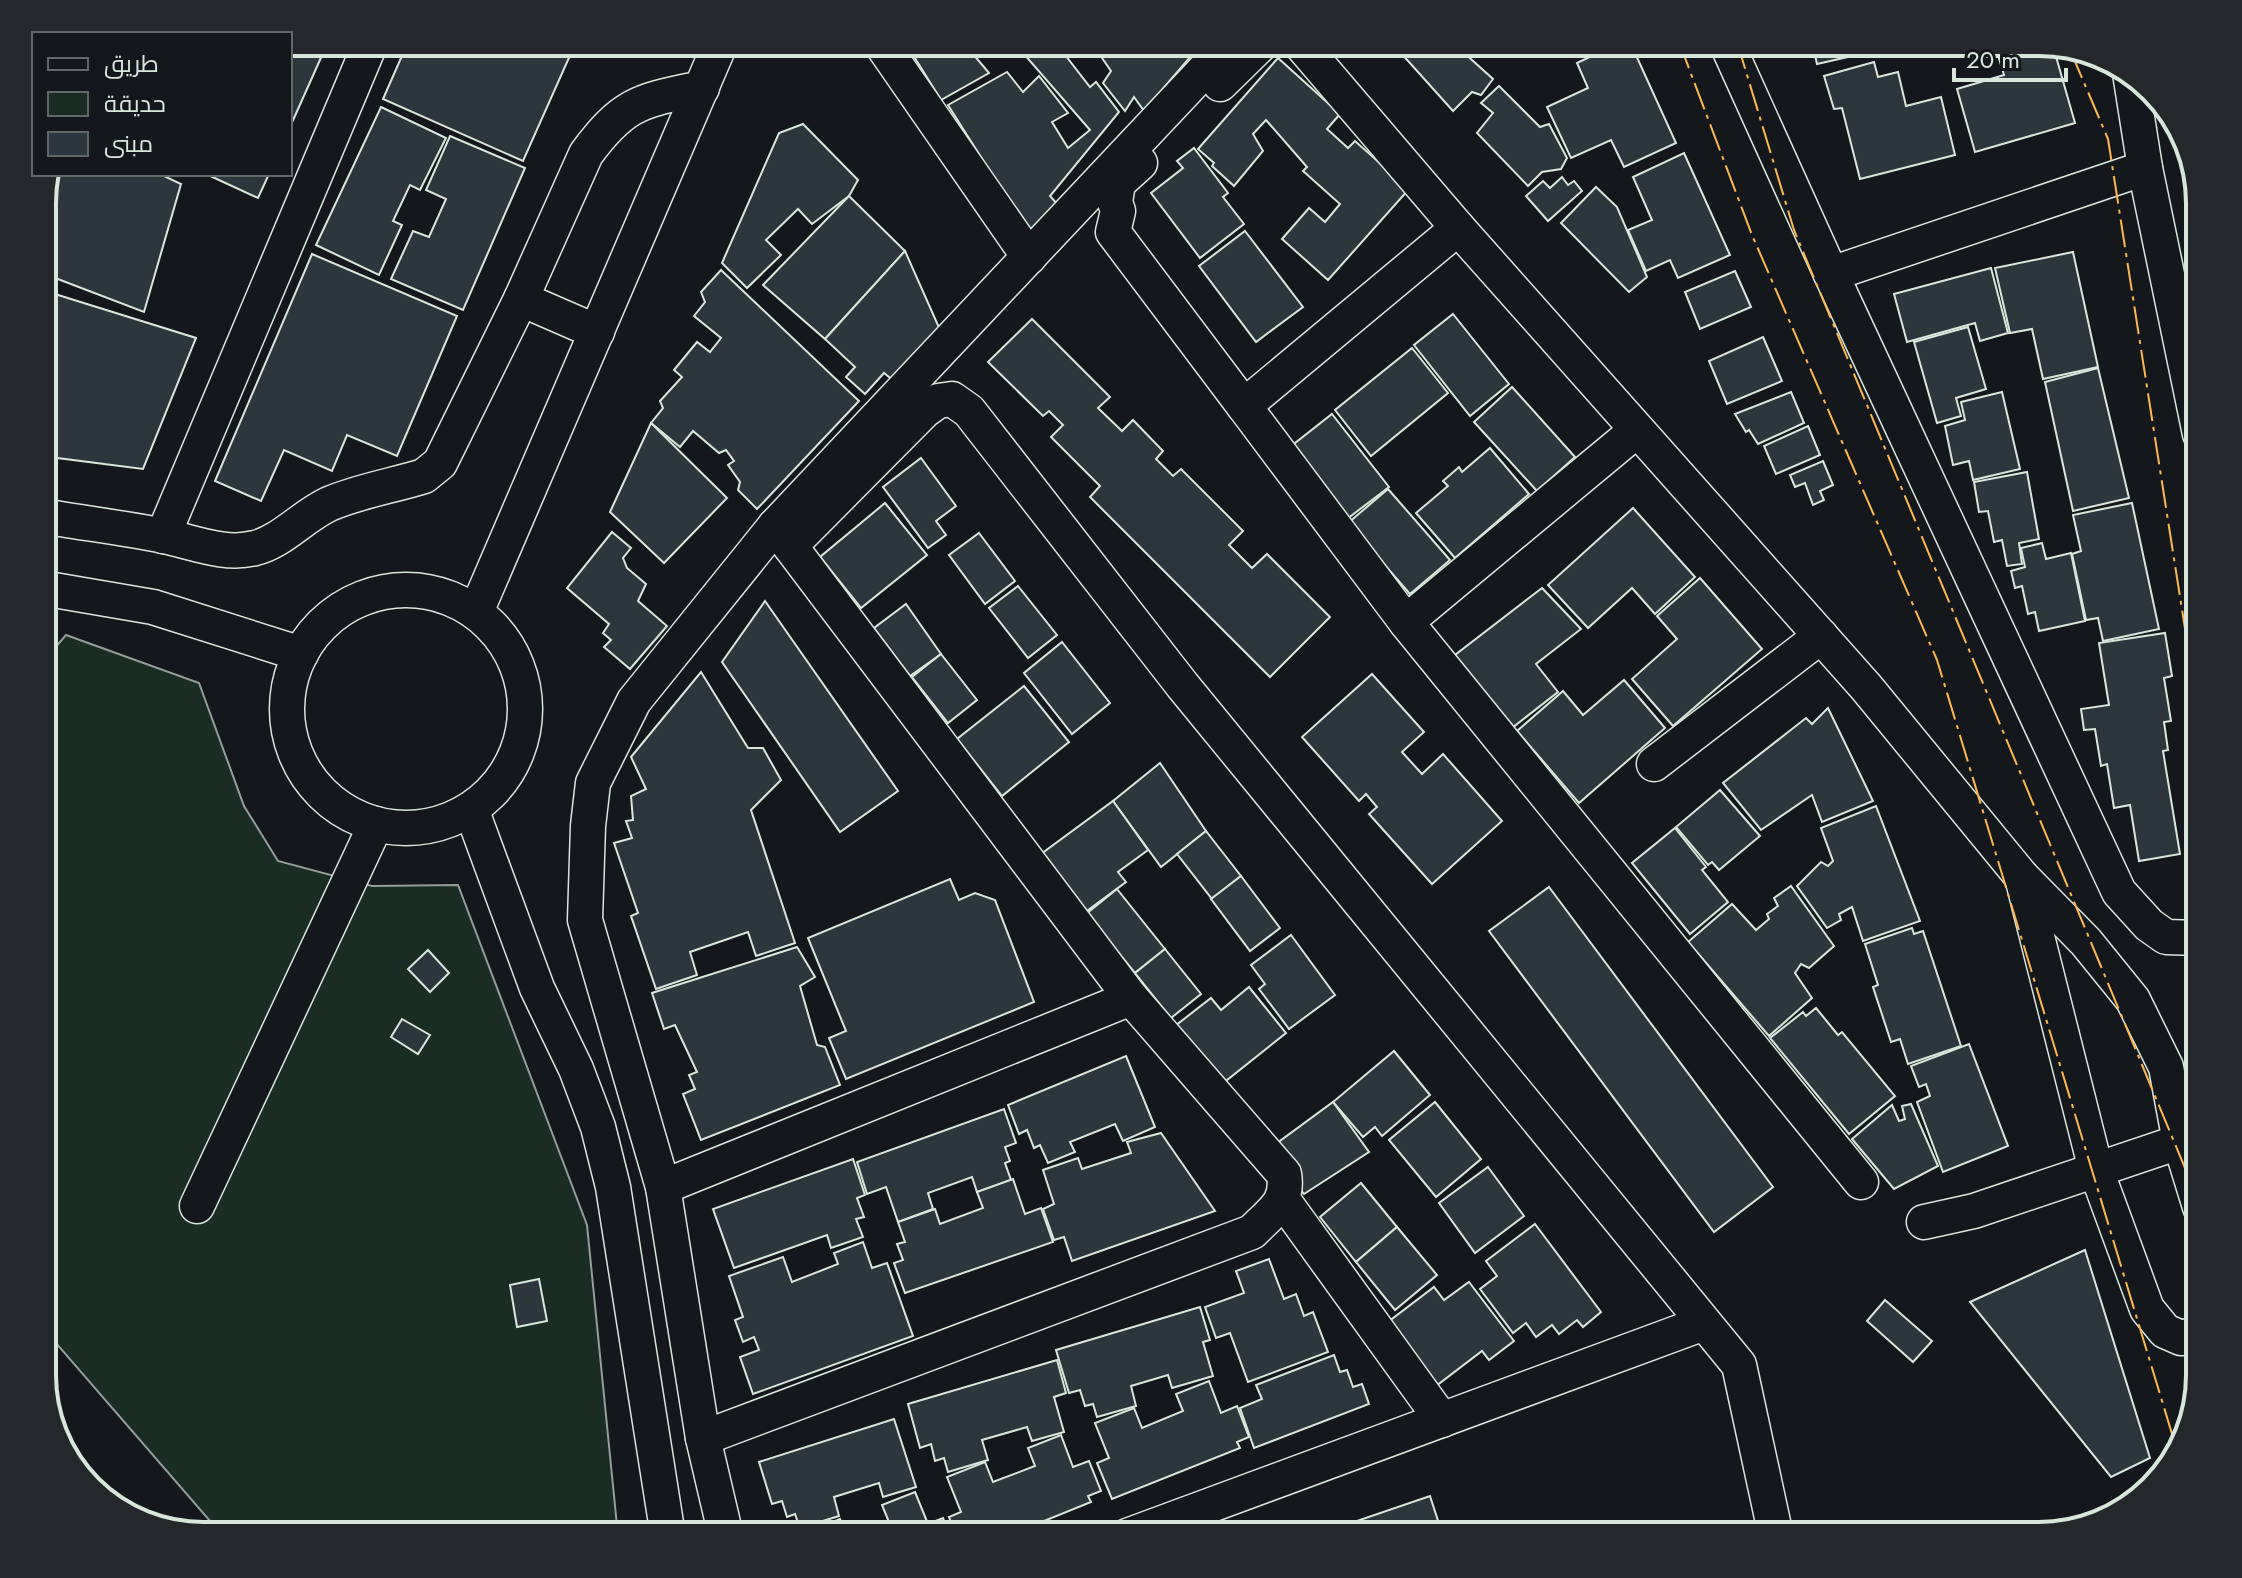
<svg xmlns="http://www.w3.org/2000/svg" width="2242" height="1578" font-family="Jost,Cairo,sans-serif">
	<rect width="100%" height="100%" fill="#14181c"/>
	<!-- green -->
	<polygon fill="#1a2d24" stroke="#939e99" stroke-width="2" points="66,635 199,683 244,806 278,861 372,886 458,885 587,1225 618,1536 223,1536 42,1327 42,663"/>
	<!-- building -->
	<g fill="#2c363c" stroke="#d8e6dc" stroke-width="2">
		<polygon points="290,42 328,42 290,127"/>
		<polygon points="408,42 576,42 523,161 383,99"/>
		<polygon points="905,42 963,42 989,73 941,100"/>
		<polygon points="1037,42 1055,42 1090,87 1096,82 1119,112 1050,196 1058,205 1032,238 948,105 1007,72 1023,92 1039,76 1068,113 1052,122 1068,148 1090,130 1023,53"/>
		<polygon points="1091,42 1203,42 1144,111 1134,97 1125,111 1103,83 1111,71"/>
		<polygon points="1391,42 1452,42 1493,79 1481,95 1472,92 1453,111"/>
		<polygon points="1574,42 1608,42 1579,53"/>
		<polygon points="1621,42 1630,42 1676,143 1624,167 1611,140 1571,158 1547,107 1588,88 1577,63"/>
		<polygon points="1812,42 1868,42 1870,52 1817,64"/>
		<polygon points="1994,42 2040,42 2053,46 2075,123 1975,152 1957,89 2004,75"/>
		<polygon points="1278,58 1340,114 1327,129 1348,148 1355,141 1409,189 1328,280 1282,239 1309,208 1325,222 1340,204 1303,171 1307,167 1266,120 1253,134 1263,151 1234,186 1212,166 1214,163 1198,149"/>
		<polygon points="1874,62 1878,77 1898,72 1906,106 1941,97 1955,155 1860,179 1842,108 1834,109 1824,76"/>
		<polygon points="1499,86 1540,127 1549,124 1567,158 1561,169 1542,172 1528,186 1477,133 1493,113 1481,103"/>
		<polygon points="381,107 446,138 420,190 410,185 393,221 402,225 379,275 316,245"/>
		<polygon points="803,124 858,180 849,196 812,224 798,209 766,240 781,255 747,288 722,263 779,133"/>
		<polygon points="450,136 525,168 463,310 391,279 413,231 429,237 446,199 426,190"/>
		<polygon points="1194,148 1228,193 1223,197 1244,224 1200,258 1151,193 1183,168 1177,161"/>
		<polygon points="1684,153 1730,255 1678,278 1670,260 1646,271 1628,230 1652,220 1633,177"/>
		<polygon points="47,174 160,174 181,184 144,312 42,273 42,192"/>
		<polygon points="206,174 269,174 258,198"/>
		<polygon points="1562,177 1568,185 1574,181 1582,191 1548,221 1526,196 1543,181 1550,188"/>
		<polygon points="1596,187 1617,207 1647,277 1629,292 1561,223"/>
		<polygon points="849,196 905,251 825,339 763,285"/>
		<polygon points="1245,231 1303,307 1256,342 1199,266"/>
		<polygon points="905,251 941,332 895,382 884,373 865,394 846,377 855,367 825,339"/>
		<polygon points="2073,252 2098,367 2043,379 2032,329 2010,333 1995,268"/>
		<polygon points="312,254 457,316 397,456 347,435 332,471 284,450 261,501 215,481"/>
		<polygon points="1991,268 2008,333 1980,341 1975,323 1907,342 1894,294"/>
		<polygon points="721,270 859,401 757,509 738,490 740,482 728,465 734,461 726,450 719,453 693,431 680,447 651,423 663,408 660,401 682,377 674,370 697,342 710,352 721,338 694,316 705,302 701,292"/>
		<polygon points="1735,271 1751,307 1700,329 1685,292"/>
		<polygon points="42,290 196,338 143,469 42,456"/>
		<polygon points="1453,314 1509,384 1470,416 1414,345"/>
		<polygon points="1032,319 1110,397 1098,408 1122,431 1133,420 1163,451 1156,459 1173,476 1181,469 1243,531 1229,545 1252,568 1267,554 1330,617 1270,677 1090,497 1100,486 1051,437 1063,425 1049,411 1043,416 988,362"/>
		<polygon points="1968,327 1986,389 1956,398 1961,416 1937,423 1914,342"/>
		<polygon points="1763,337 1782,381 1727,404 1709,361"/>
		<polygon points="1412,348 1448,393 1371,456 1335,410"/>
		<polygon points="2098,368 2129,498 2073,511 2045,382"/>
		<polygon points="1512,387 1575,457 1537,491 1474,422"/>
		<polygon points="1791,392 1804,423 1758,444 1749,430 1746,432 1735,414"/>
		<polygon points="2002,392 2020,469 1973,480 1969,461 1953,465 1945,426 1965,420 1961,402"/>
		<polygon points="1332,414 1389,487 1347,519 1290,447"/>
		<polygon points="651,423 727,498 664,563 610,512"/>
		<polygon points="1808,426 1820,455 1776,474 1764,446"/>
		<polygon points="1490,448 1529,494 1455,558 1416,513 1448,486 1443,481 1459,467 1462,472"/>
		<polygon points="921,458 956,506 936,521 946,535 928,548 883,487"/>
		<polygon points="1823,461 1833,485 1820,491 1824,500 1813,505 1805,483 1795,487 1790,475"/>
		<polygon points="2027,472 2039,539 2019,543 2022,564 2007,566 2002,540 1994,542 1988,511 1979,512 1974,482"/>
		<polygon points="1388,489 1450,560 1410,594 1348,523"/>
		<polygon points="885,503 927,555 861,608 820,557"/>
		<polygon points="2132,503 2159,629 2103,641 2098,618 2086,620 2072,554 2081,551 2073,515"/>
		<polygon points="1633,508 1695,577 1655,614 1632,588 1588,628 1548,585"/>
		<polygon points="612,532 631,548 623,558 627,568 646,584 638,601 667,626 630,669 604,647 611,640 603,633 609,624 567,588"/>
		<polygon points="979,533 1015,581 985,604 949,555"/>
		<polygon points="2042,543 2046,559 2071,553 2085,621 2039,631 2035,612 2028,614 2022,586 2015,588 2011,571 2025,567 2021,548"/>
		<polygon points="1700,578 1762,649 1673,726 1632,679 1677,639 1657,616"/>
		<polygon points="1018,586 1057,635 1028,658 989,608"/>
		<polygon points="1542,588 1581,629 1536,664 1558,692 1512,728 1455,655"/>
		<polygon points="765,601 898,791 840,832 722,662"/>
		<polygon points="906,604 941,654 910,676 874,628"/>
		<polygon points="2165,633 2172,676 2164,678 2171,721 2164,722 2168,750 2163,751 2180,854 2139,861 2130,805 2114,808 2107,764 2101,766 2095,729 2084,730 2081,709 2109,705 2099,643"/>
		<polygon points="1062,642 1110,703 1072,734 1024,673"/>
		<polygon points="941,654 977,700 948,723 912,677"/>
		<polygon points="701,672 748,748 763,748 781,780 751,810 795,943 756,956 748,932 690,952 697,975 656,989 631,916 638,913 614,843 632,838 626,821 633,820 631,796 646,789 631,757"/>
		<polygon points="1372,674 1424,732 1402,752 1422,774 1443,754 1502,821 1432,884 1369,814 1377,807 1366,794 1359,801 1302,737"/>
		<polygon points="1624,680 1665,728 1579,803 1517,731 1563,691 1583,715"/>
		<polygon points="1024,686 1069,742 1002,796 957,739"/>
		<polygon points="1828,708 1873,801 1822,822 1812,795 1761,830 1723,783 1806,718 1812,724"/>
		<polygon points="1160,763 1206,831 1161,867 1113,801"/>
		<polygon points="1720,790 1760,836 1719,870 1712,862 1708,865 1676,827"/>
		<polygon points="1113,801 1148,850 1118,872 1126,882 1080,916 1037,857"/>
		<polygon points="1876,806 1920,921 1863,941 1852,907 1839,914 1841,920 1827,928 1797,886 1821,862 1828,866 1833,861 1821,828"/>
		<polygon points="1675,828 1706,867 1702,870 1728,902 1690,934 1632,863"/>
		<polygon points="1206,831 1241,876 1212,899 1177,854"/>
		<polygon points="1241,876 1280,928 1250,951 1211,899"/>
		<polygon points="950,879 959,900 975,893 995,900 1034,1002 846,1079 829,1038 846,1031 808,938"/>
		<polygon points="1791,886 1834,946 1809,968 1801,964 1795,973 1812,998 1769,1036 1688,942 1732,904 1756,930 1769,919 1767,914 1778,906 1774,898"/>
		<polygon points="1549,887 1773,1187 1714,1232 1489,931"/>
		<polygon points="1117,889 1165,949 1135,973 1086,914"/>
		<polygon points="1912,928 1914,934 1923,931 1961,1046 1908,1064 1900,1039 1891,1042 1873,987 1878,985 1865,944"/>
		<polygon points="1291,935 1335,995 1289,1029 1259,989 1265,984 1251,965"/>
		<polygon points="797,947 815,977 800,986 817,1045 825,1047 840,1085 701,1140 683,1094 695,1089 689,1075 697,1072 675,1025 664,1029 652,993"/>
		<polygon points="1165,949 1201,994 1171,1018 1135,973"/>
		<polygon points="428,950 449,973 430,992 408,969"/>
		<polygon points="1249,987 1286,1033 1222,1084 1175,1026 1211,998 1221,1010"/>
		<polygon points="1816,1008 1838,1035 1842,1032 1895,1096 1849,1134 1770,1038 1803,1012 1806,1016"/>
		<polygon points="402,1019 430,1035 418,1054 391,1037"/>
		<polygon points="1969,1044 2008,1146 1943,1172 1917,1102 1930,1096 1926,1084 1919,1087 1911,1066"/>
		<polygon points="1394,1051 1430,1095 1382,1136 1375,1127 1363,1137 1333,1102"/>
		<polygon points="1126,1056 1155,1127 1123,1141 1115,1124 1070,1142 1075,1152 1048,1163 1040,1145 1034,1148 1027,1130 1019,1134 1008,1105"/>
		<polygon points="1333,1102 1369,1152 1304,1194 1269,1149"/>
		<polygon points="1435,1102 1481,1159 1436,1197 1389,1140"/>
		<polygon points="1911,1104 1938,1166 1894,1189 1852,1139 1892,1105 1899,1121 1905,1119 1902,1106"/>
		<polygon points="1004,1109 1016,1143 1005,1147 1010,1161 1005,1163 1011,1180 977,1192 972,1177 928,1193 933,1209 898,1222 886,1187 867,1194 857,1162"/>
		<polygon points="1161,1133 1215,1211 1072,1261 1064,1237 1054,1240 1043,1209 1054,1204 1043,1170 1078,1158 1082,1169 1131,1153 1127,1142"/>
		<polygon points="853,1159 865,1195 857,1198 864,1217 856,1219 863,1237 831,1248 827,1235 734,1268 713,1209"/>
		<polygon points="1488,1167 1524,1216 1475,1253 1439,1203"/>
		<polygon points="1013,1179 1025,1214 1041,1208 1053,1242 905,1293 894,1263 903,1260 897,1244 905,1242 898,1222 935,1209 940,1224 983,1208 977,1192"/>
		<polygon points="1361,1183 1397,1227 1356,1262 1320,1217"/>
		<polygon points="1535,1224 1601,1312 1583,1327 1577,1320 1559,1334 1552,1325 1536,1337 1526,1323 1513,1333 1480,1289 1497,1276 1486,1261"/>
		<polygon points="1397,1227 1437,1275 1395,1310 1356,1262"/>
		<polygon points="863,1242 872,1268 887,1263 913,1336 753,1394 740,1357 759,1350 754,1337 743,1342 735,1320 743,1317 729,1276 783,1257 792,1282 838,1264 834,1253"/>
		<polygon points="2085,1250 2150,1458 2111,1477 1970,1302"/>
		<polygon points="1269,1259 1284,1299 1296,1294 1304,1316 1313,1312 1328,1352 1248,1382 1230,1333 1216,1338 1205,1307 1244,1293 1236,1271"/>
		<polygon points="539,1279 547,1321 517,1327 510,1285"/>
		<polygon points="1469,1282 1514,1341 1489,1360 1482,1351 1436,1386 1388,1322 1434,1287 1444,1300"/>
		<polygon points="1885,1300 1932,1341 1913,1362 1867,1321"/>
		<polygon points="1200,1307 1210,1340 1203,1342 1213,1376 1172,1388 1168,1375 1131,1386 1136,1406 1097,1417 1093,1404 1085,1406 1080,1390 1069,1393 1056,1350"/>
		<polygon points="1334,1355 1340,1372 1347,1370 1353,1387 1362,1384 1369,1404 1254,1448 1240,1408 1262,1399 1256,1385"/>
		<polygon points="1057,1360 1066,1393 1054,1397 1064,1432 1032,1441 1027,1427 982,1440 988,1460 948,1472 944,1458 935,1461 931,1444 920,1448 908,1404"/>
		<polygon points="1209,1381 1221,1413 1237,1406 1249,1437 1237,1442 1240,1448 1112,1499 1097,1463 1109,1458 1095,1423 1134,1408 1142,1428 1183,1411 1176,1394"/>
		<polygon points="894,1419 916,1487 883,1497 879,1483 834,1497 839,1516 800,1528 795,1514 787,1517 782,1501 772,1504 759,1462"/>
		<polygon points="1061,1435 1073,1467 1089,1461 1101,1491 1088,1496 1091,1502 1007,1536 956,1536 949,1517 961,1512 947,1477 985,1462 993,1482 1035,1466 1028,1448"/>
		<polygon points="915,1492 928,1524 943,1518 950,1536 854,1536 889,1522 882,1505"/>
		<polygon points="1430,1496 1443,1536 1313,1536"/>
		<polygon points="840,1519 847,1536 802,1536 802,1534"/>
	</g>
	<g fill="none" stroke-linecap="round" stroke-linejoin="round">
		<!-- minor casing -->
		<g stroke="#d8e6dc" stroke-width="37">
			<g id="minor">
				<polyline points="880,42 1029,257"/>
				<polyline points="1299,42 1458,228 1866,687 2022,877 2086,942 2133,1000 2166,1067 2180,1142 2200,1207"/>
				<polyline points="1726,42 1831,274 2119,892 2149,925 2166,937 2200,938"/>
				<polyline points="2130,73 2145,168 2200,434"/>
				<polyline points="1220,84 1263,42"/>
				<polyline points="1140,163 1118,183 1115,202 1118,211 1113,232 1244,406"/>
				<polyline points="1458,228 1244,406 1406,622 1861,1182"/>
				<polyline points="1831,274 2145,168"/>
				<polyline points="521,299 597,332"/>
				<path d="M42,516C83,523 124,528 164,536C193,542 225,556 255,548C281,542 303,516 329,504C359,491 392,486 424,476L440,463L521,299L586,154C625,101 642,101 702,88"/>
				<polyline points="163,536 371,42"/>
				<polyline points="790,546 924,411 938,401 952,399 969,411 1183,686 1739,1365 1776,1536"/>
				<polyline points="42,588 153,607 301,654"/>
				<circle cx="406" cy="709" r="119"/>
				<polyline points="476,612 721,42"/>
				<polyline points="1406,622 1637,430"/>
				<polyline points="1654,764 1821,636"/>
				<polyline points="471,809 537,988 576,1069 598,1127 613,1187 668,1536"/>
				<polyline points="2022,877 2096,1170 2147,1309 2165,1331 2181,1338 2200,1333"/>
				<polyline points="663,1187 1131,998"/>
				<polyline points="1283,1200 1442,1420"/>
				<polyline points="197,1206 376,824"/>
				<polyline points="1924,1222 1974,1211 2200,1135"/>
				<path d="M703,1438L1252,1232C1271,1212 1289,1204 1284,1174L1131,998L775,526L1231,42"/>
				<polyline points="726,1536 703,1438 663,1187 585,920 588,826 593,783 634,701 775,526"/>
				<polyline points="1127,1536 1704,1323"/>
			</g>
		</g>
		<!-- minor -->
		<use href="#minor" stroke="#14181c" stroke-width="34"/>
		<!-- power -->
		<g stroke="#ffb74d" stroke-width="2" stroke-dasharray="28 6 4 6" stroke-linecap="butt">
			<polyline points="1679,42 1752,235 1937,660 2176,1447"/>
			<polyline points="1737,42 1794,230 2200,1204"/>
			<polyline points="2071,52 2108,139 2200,724"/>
		</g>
	</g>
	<!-- crop -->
	<path d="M0 0H2242V1578H0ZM203 56H2039A147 147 0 0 1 2186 203V1375A147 147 0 0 1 2039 1522H203A147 147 0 0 1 56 1375V203A147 147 0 0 1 203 56Z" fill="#24282b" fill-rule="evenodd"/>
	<path fill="none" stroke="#d8e6dc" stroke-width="4" d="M203 56H2039A147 147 0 0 1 2186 203V1375A147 147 0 0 1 2039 1522H203A147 147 0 0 1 56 1375V203A147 147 0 0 1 203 56Z"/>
	<!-- legend -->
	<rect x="32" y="32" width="260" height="144" fill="#14181c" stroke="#626a69" stroke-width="2"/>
	<rect x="48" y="58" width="40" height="12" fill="#14181c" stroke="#626a69" stroke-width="2"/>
	<text x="104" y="72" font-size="24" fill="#d8e6dc">طريق</text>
	<rect x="48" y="92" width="40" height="24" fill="#1a2d24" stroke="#626a69" stroke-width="2"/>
	<text x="104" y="112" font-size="24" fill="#d8e6dc">حديقة</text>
	<rect x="48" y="132" width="40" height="24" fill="#2c363c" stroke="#626a69" stroke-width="2"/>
	<text x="104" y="152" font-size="24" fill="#d8e6dc">مبنى</text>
	<!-- scale -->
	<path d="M1954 68v12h112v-12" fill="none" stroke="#d8e6dc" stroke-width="4"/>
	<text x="1966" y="68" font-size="24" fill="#d8e6dc" stroke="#14181c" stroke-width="6" paint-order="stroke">20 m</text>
</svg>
